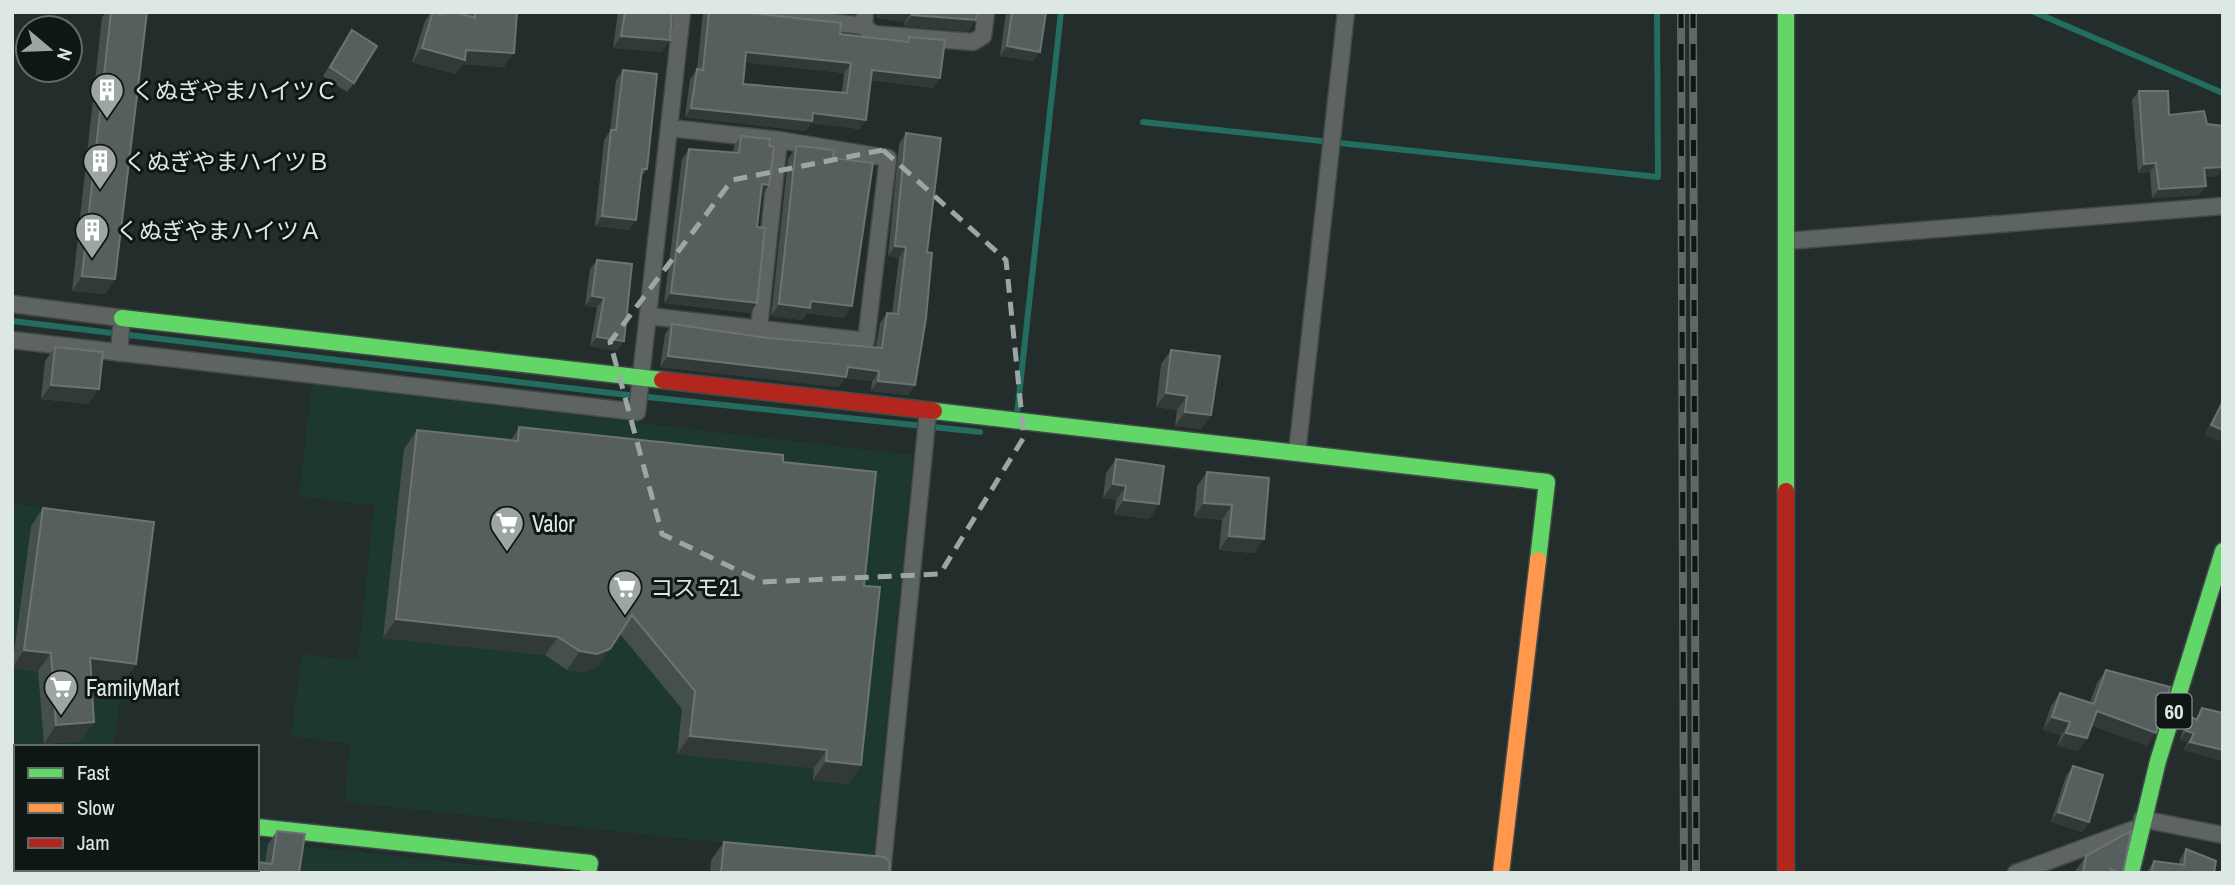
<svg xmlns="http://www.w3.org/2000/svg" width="2235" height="885" font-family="'Archivo Narrow','Noto Sans JP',sans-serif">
	<rect width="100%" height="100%" fill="#232d2b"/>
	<!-- built -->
	<g fill="#1d3731">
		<polygon points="312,384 913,455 873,859 345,802 350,744 291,736 302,654 358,661 374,506 299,496"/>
		<polygon points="12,503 142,526 114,747 16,747 16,774 12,773"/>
		<polygon points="12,815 16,815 16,869 257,869 257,841 553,873 12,873"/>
	</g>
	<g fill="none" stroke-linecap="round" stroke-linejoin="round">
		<!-- stream -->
		<g stroke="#226d5f" stroke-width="6">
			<polyline points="2034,12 2223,93"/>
			<polyline points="1143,122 1658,177 1657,12"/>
			<polyline points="12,321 619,394 980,432"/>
			<polyline points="1017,414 1061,12"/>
		</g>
		<!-- street casing -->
		<g stroke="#434b49" stroke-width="19">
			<g id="street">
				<polyline points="746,12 864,26 865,12"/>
				<polyline points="864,26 873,34 973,42 983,36 986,12"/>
				<polyline points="670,128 779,140 759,328"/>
				<polyline points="1787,241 2223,206"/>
				<polyline points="12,304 122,318 119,353"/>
				<polyline points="648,316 866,341 888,158 779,140"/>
				<polyline points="12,340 637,412 682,12"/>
				<polyline points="1297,453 1346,12"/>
				<polyline points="2142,819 2223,835"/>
				<polyline points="882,873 928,411"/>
				<polyline points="2016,873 2140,827"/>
			</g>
		</g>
		<!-- fast casing -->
		<g stroke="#434b49" stroke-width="19">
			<g id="fast">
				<polyline points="1786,12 1786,491"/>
				<polyline points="122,318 662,380"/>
				<polyline points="934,411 1547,482 1538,560"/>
				<polyline points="257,827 590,863 588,873"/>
				<polyline points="2131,873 2158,761 2223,551"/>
			</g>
		</g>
		<!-- slow casing -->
		<g stroke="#434b49" stroke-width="19">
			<g id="slow">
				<polyline points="12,801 16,801"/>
				<polyline points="1501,873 1538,560"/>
			</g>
		</g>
		<!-- jam casing -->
		<g stroke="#434b49" stroke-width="19">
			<g id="jam">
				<polyline points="662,380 934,411"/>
				<polyline points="1786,491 1786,873"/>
			</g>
		</g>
		<!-- street -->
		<use href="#street" stroke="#5d6462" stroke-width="16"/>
		<!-- fast -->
		<use href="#fast" stroke="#63d668" stroke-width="16"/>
		<!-- slow -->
		<use href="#slow" stroke="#ff974d" stroke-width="16"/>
		<!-- jam -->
		<use href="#jam" stroke="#b3261e" stroke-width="16"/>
		<!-- rail casing -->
		<g stroke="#606866" stroke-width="8">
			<g id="rail">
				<polyline points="1681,12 1684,873"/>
				<polyline points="1693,12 1696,873"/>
			</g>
		</g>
		<!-- rail -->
		<use href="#rail" stroke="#0f1715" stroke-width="5" stroke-dasharray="16" stroke-linecap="butt"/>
	</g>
	<!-- wall -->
	<g fill="#454f4c" fill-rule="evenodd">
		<polygon points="106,12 147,12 115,279 105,294 72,291 102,17"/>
		<polygon points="431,12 466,16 467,12 517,12 504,67 463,64 456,74 412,62 425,21"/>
		<polygon points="618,12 672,12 662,52 613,48"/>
		<path d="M703,12H741L840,34L905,42L909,37L934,88L871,80L866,120L859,129L811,123L806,131L685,117L690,79L697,70ZM745,62L844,73L842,92L743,84Z"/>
		<polygon points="878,12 977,12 969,31 904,26 905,22 877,18"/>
		<polygon points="1006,12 1046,12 1033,61 1000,56"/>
		<polygon points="352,30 354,83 347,92 323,76"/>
		<polygon points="623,70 647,169 641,177 629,230 595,226 604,140 610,131 616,80"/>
		<polygon points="2139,91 2169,115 2217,176 2205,177 2199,195 2152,198 2150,172 2138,173 2132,100"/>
		<polygon points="906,133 927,252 915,385 908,395 871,391 872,381 845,378 839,387 660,367 665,334 672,324 768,338 876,347 880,323 887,313 892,313 899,258 888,256 899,144"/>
		<polygon points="741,136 763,194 761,194 757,227 757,303 750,313 664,303 682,159 689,149 733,153 734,146"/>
		<polygon points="796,147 833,158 844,318 807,313 802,320 771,316 788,159"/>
		<polygon points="597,260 617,351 590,346 597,307 585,306 590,269"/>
		<polygon points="55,347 89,404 41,399 45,361"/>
		<polygon points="1171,350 1211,415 1201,429 1175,426 1177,410 1156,407 1161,364"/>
		<polygon points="2223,396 2223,442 2205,435 2222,400"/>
		<polygon points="519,427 783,462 864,586 861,765 848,784 813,780 814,768 677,754 682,709 620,634 597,667 584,672 567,670 545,655 383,638 404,449 417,430 511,440"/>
		<polygon points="1116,459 1159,504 1149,519 1114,514 1116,500 1103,498 1106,473"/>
		<polygon points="1207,472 1269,478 1254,553 1219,550 1222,520 1194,517 1197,486"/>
		<polygon points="43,508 136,664 123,682 91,678 82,741 44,744 38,671 12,668 31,526"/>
		<polygon points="2106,670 2147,746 2091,725 2087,738 2078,751 2057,746 2061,735 2043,730 2051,706 2060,693 2090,702 2097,683"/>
		<polygon points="2202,708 2223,713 2223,761 2183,750 2188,742 2180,740 2184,726 2191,717 2195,719"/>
		<polygon points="2073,766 2089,822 2082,832 2051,822 2066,776"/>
		<polygon points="277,831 299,873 182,873 182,869 257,869 265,863 268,844"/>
		<polygon points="724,842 889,873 710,873 711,860"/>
		<polygon points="2186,849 2214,873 2146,873 2154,861 2179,865 2180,859"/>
		<polygon points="2086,856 2123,873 2075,873 2076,870"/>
	</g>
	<!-- shaded-wall -->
	<g fill="#313a38">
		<polygon points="881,12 911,12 905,22 877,18"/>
		<polygon points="912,15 976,20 969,31 904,26"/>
		<polygon points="621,36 670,40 662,52 613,48"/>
		<polygon points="1007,46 1040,52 1033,61 1000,56"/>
		<polygon points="422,48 466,50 514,53 504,67 463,64 456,74 412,62"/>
		<polygon points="746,52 851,63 844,73 739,62"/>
		<polygon points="872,70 940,78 934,88 866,80"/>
		<polygon points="691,108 813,113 866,120 859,129 811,123 806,131 685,117"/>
		<polygon points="2156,163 2150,172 2138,173 2144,164"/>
		<polygon points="2223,167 2217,176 2197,178 2204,168"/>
		<polygon points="762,184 769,185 763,194 755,194"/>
		<polygon points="2206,186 2199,195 2152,198 2159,189"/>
		<polygon points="602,216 636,220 629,230 595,226"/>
		<polygon points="895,246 906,247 899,258 888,256"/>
		<polygon points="82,276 115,279 105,294 72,291"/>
		<polygon points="671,293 757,303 750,313 664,303"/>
		<polygon points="592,296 604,298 597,307 585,306"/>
		<polygon points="811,301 852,306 844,318 807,313 802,320 771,316 779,304"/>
		<polygon points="597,337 624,341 617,351 590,346"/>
		<polygon points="668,356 848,367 879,371 872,381 845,378 839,387 660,367"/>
		<polygon points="878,381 915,385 908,395 871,391"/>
		<polygon points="51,385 99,389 89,404 41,399"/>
		<polygon points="1166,393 1187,396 1177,410 1156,407"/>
		<polygon points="1185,412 1211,415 1201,429 1175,426"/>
		<polygon points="2211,425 2223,430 2223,442 2205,435"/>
		<polygon points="1113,484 1126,486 1116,500 1103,498"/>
		<polygon points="1124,500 1159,504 1149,519 1114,514"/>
		<polygon points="1204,503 1232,505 1222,520 1194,517"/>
		<polygon points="1229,536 1264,539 1254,553 1219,550"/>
		<polygon points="396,619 558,637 545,655 383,638"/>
		<polygon points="610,649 597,667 584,672 567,670 580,651"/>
		<polygon points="24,650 51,653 38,671 12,668"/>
		<polygon points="90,658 136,664 123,682 77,676"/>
		<polygon points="2097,711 2156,733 2147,746 2088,724"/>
		<polygon points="2052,717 2070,722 2061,735 2043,730"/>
		<polygon points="94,722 82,741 44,744 56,725"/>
		<polygon points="2186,731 2194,733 2188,742 2180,740"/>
		<polygon points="2066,733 2087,738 2078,751 2057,746"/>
		<polygon points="690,736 827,750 814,768 677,754"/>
		<polygon points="2190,742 2223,750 2223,761 2183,750"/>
		<polygon points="826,761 861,765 848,784 813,780"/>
		<polygon points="2058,812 2089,822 2082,832 2051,822"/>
	</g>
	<!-- building -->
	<g fill="#565f5d" stroke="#6b7472" stroke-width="2" fill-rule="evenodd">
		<polygon points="111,12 147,12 115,279 82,276"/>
		<polygon points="433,12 439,12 440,14 456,12 475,18 475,12 517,12 514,53 466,50 465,60 422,48"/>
		<polygon points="625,12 672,12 670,40 621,36"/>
		<path d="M709,12H741L841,23L840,34L908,42L909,37L945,40L940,78L872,70L866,120L813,113L812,121L691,108L697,69L703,70ZM746,52L851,63L847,93L743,84Z"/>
		<polygon points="912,12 977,12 976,20 912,15"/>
		<polygon points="1012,12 1046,12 1040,52 1007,46"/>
		<polygon points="352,30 377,46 354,83 330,67"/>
		<polygon points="623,70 657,74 647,169 642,169 636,220 602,216 611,130 616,130"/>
		<polygon points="2139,91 2168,91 2169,115 2204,111 2207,124 2223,126 2223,167 2204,168 2206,186 2159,189 2156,163 2144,164"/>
		<polygon points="906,133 941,138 927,252 932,253 926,318 915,385 878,381 879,371 848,367 846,377 668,356 672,324 768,338 882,348 887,313 898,314 906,247 895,246"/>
		<polygon points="741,136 770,139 769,146 774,147 769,185 762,184 757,227 765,228 757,303 671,293 689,149 739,153"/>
		<polygon points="800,146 834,150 833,158 873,163 852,306 811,301 810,308 779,304 796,147"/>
		<polygon points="597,260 632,264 624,341 597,337 604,298 592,296"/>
		<polygon points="55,347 103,352 99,389 51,385"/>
		<polygon points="1171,350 1220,356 1211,415 1185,412 1187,396 1166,393"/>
		<polygon points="2223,402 2223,430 2211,425"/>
		<polygon points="519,427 783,455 783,462 876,472 864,586 880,587 861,765 826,761 827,750 690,736 695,691 632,615 610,649 597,654 580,651 558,637 396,619 417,430 518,441"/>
		<polygon points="1116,459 1164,466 1159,504 1124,500 1126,486 1113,484"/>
		<polygon points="1207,472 1269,478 1264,539 1229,536 1232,505 1204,503"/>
		<polygon points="43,508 154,522 136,664 90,658 94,722 56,725 51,653 24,650"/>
		<polygon points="2106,670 2170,687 2156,733 2097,711 2087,738 2066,733 2070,722 2052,717 2060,693 2094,704"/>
		<polygon points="2202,708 2223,713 2223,750 2190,742 2194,733 2186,731 2191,717 2197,720"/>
		<polygon points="2073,766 2103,775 2089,822 2058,812"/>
		<polygon points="277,831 305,834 299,873 189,873 190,869 257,869 257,862 272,864"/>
		<polygon points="2131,831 2123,873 2119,873 2111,869 2110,873 2083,873 2086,856"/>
		<polygon points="724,842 885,857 890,863 889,873 721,873"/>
		<polygon points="2186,849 2216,861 2214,873 2151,873 2154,861 2184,865"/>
	</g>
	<!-- marked area -->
	<path fill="none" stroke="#9ca7a4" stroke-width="5" stroke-dasharray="14 9" stroke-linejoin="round" d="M883,150L1006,260L1024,437L940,574L762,582L662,534L610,342L732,180Z"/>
	<!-- icons -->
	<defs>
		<g id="building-pin" transform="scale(1.75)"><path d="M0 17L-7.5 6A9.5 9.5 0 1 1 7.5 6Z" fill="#9ca7a4" stroke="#0f1715"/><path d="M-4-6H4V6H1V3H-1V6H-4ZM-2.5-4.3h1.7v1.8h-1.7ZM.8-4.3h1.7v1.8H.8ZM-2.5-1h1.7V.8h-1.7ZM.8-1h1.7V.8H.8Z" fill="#fff"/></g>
		<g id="supermarket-pin" transform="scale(1.75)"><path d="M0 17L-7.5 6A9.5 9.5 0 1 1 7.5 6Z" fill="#9ca7a4" stroke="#0f1715"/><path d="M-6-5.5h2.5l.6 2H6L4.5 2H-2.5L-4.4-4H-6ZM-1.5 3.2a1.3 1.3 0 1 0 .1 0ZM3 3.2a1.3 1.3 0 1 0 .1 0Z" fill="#fff"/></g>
	</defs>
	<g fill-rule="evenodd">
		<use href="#building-pin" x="107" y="90"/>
		<use href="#building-pin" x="100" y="161"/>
		<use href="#building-pin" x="92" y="230"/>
		<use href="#supermarket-pin" x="507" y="523"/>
		<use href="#supermarket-pin" x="625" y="587"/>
		<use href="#supermarket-pin" x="61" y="687"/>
	</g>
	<g text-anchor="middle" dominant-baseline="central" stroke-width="6" stroke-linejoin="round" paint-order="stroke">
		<!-- shield labels -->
		<rect fill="#0f1715" stroke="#9fa9a7" stroke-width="2" x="2156.5" y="693.5" width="35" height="35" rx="5"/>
		<g font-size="21" font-weight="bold" fill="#dde8e5">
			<text x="2174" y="711">60</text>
		</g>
		<!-- poi labels -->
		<g font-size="23" fill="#dde8e5" stroke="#0f1715" text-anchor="start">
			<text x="132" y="90">くぬぎやまハイツＣ</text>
			<text x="124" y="161">くぬぎやまハイツＢ</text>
			<text x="116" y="230">くぬぎやまハイツＡ</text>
			<text x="532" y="523">Valor</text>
			<text x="650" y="587">コスモ21</text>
			<text x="86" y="687">FamilyMart</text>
		</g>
	</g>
	<!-- border -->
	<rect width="2235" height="885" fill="none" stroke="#dde8e5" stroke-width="28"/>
	<!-- legend -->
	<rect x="14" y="745" width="245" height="126" fill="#0f1715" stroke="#616b68" stroke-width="2"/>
	<rect x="28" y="768" width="35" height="10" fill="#63d668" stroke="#616b68" stroke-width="2"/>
	<text x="77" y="780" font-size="21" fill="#dde8e5">Fast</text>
	<rect x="28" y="803" width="35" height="10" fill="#ff974d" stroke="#616b68" stroke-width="2"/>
	<text x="77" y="815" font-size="21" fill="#dde8e5">Slow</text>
	<rect x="28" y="838" width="35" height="10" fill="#b3261e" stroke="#616b68" stroke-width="2"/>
	<text x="77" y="850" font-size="21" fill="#dde8e5">Jam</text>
	<!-- north arrow -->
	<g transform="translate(49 49) rotate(109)"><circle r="33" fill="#0f1715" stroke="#616b68" stroke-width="2"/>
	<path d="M0-5L12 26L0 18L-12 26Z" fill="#9ca7a4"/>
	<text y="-10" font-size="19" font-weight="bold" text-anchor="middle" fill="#dde8e5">N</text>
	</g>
</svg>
